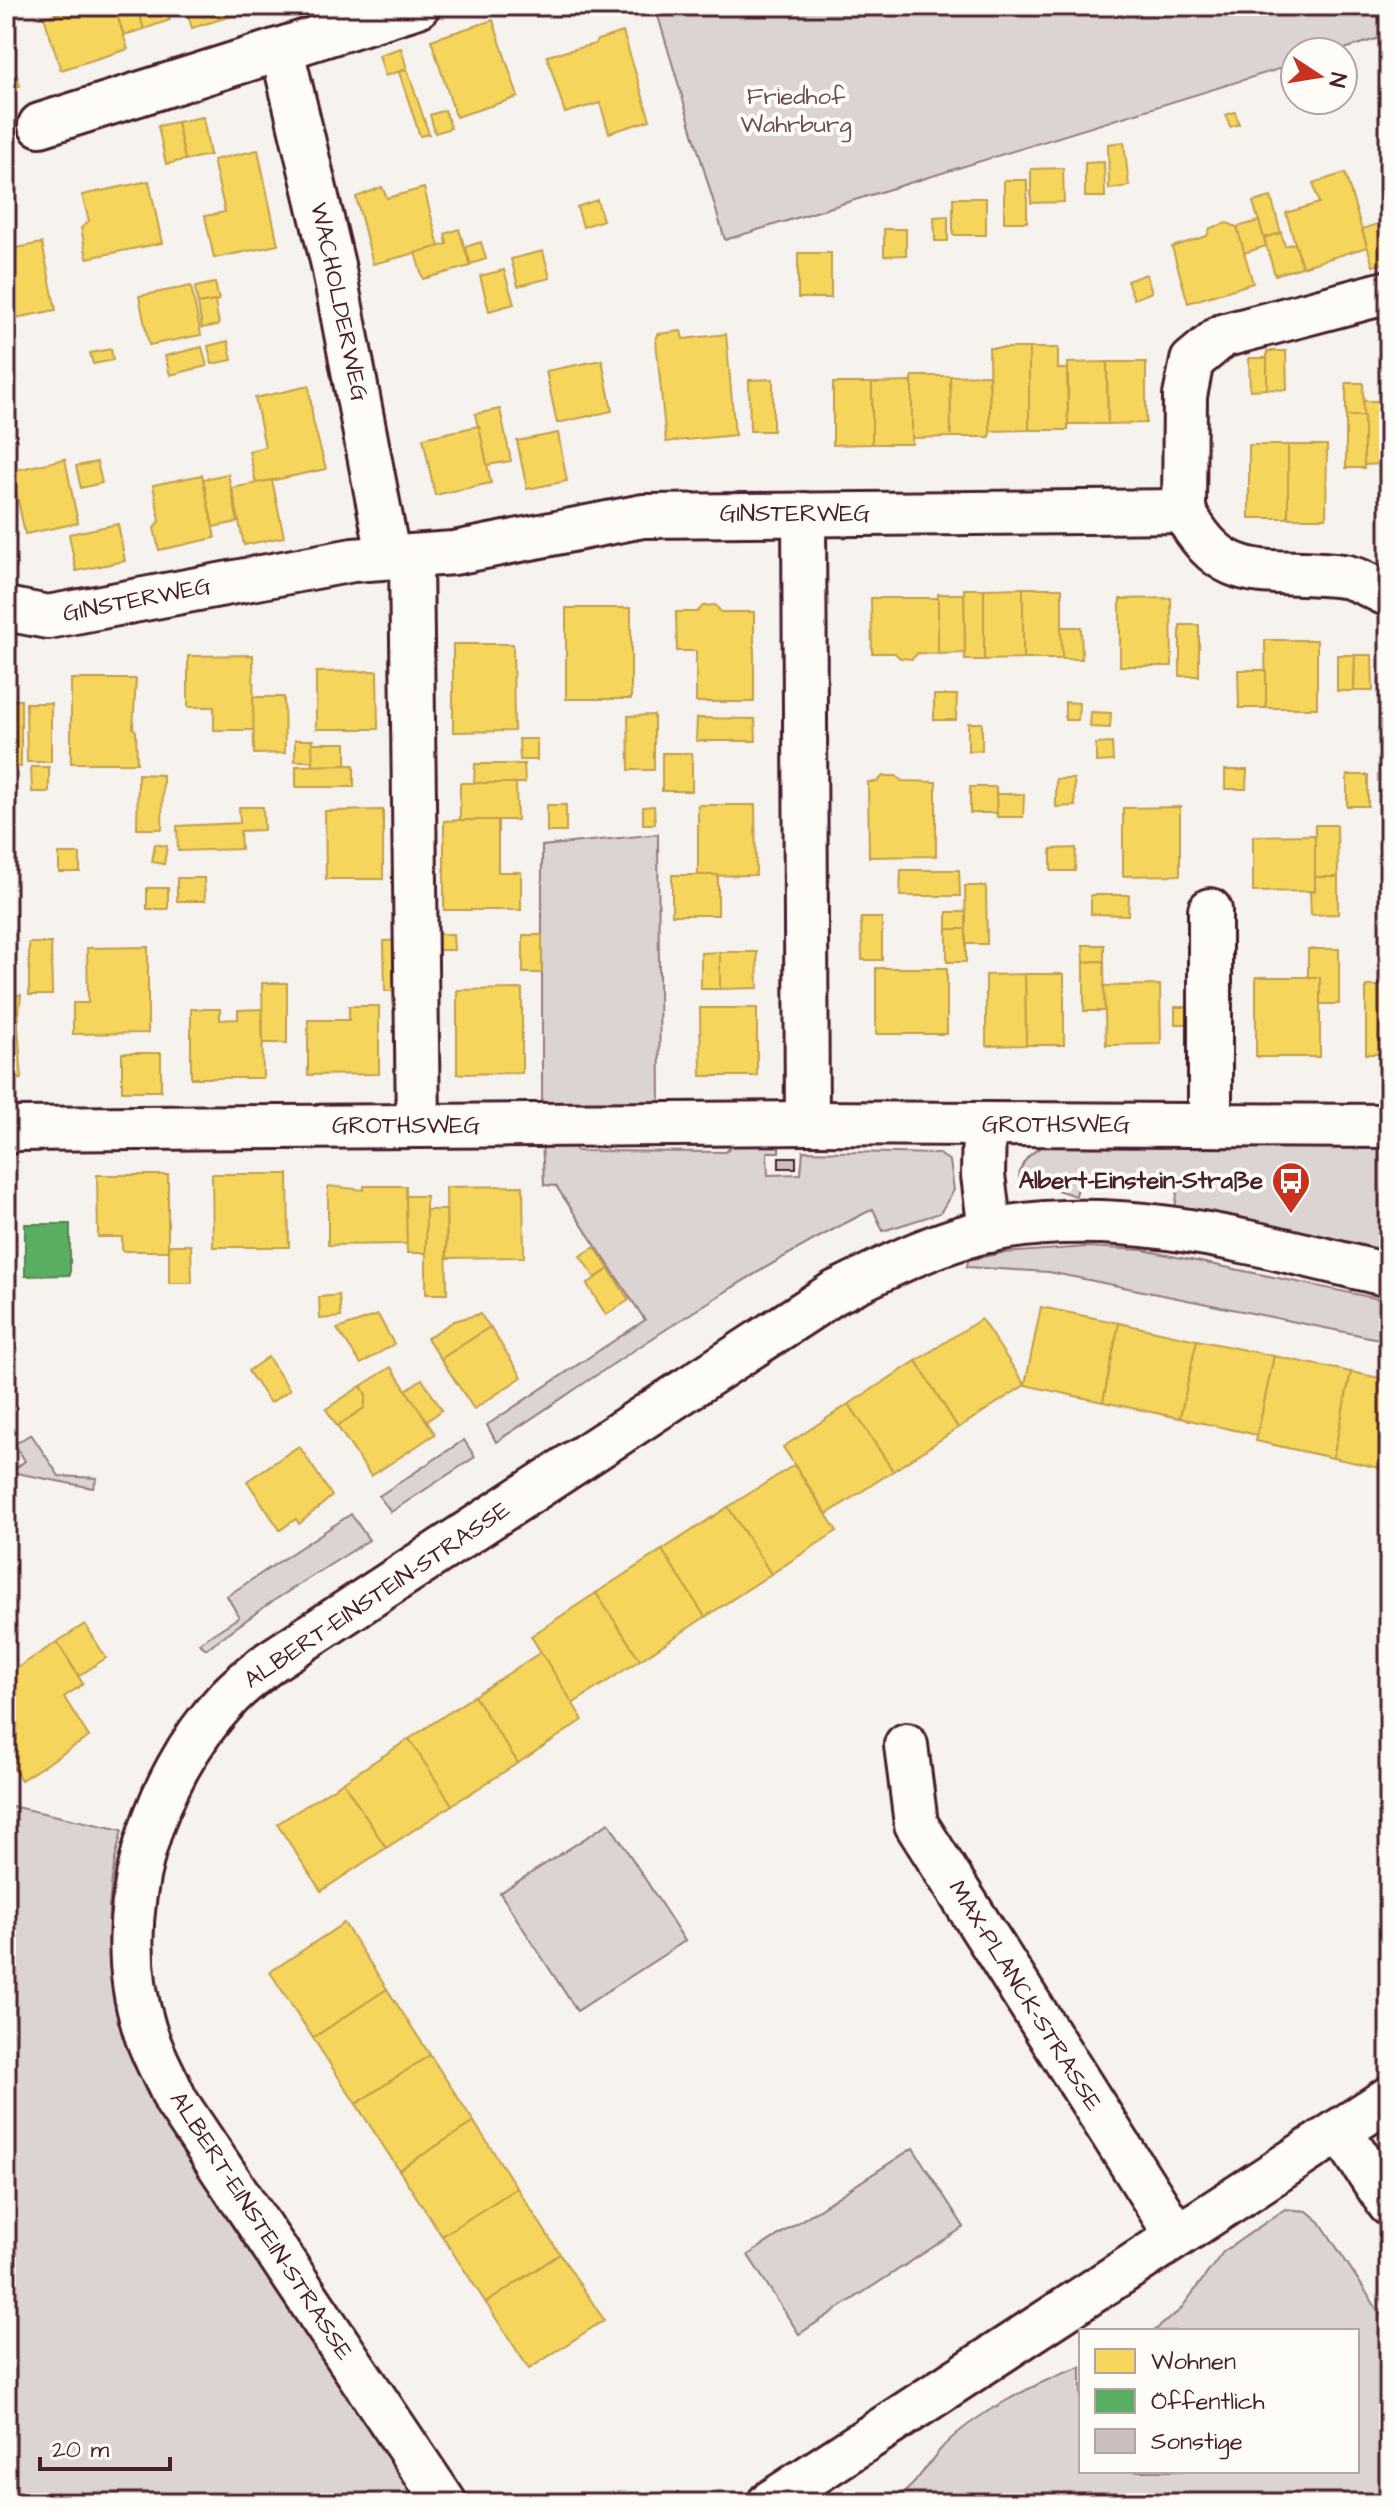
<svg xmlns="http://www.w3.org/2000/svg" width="1395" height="2509" font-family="'Architects Daughter',sans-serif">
	<rect width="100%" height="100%" fill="#f6f3ef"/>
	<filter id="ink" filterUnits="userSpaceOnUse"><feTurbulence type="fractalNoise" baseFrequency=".0125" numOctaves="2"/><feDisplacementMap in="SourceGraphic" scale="16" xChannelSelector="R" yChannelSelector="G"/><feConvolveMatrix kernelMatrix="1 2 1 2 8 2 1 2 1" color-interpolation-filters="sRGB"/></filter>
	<g filter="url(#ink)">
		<!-- green -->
		<g fill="#dcd4d2" stroke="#937a7e" stroke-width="2">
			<polygon points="655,6 1389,6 1389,35 1335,52 1295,52 1295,64 725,240"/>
			<polygon points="658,834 660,1109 542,1110 542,846"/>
			<path d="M565,1137L577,1151L726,1152L738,1139L779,1140V1152H767L768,1175L801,1174L803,1151L939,1154L950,1161L954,1190L940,1213L883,1231L873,1209C740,1275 619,1361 496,1442L487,1425L645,1320L556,1186L544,1185L542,1138Z"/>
			<path d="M1048,1143L1389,1146V1255L1175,1210L1178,1186L1079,1182L1076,1196L1019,1178C1020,1160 1033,1151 1048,1143Z"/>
			<polygon points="1086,1247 1143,1250 1389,1301 1389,1341 1049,1272 967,1267 968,1260 1002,1253"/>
			<polygon points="31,1434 59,1476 97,1478 93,1488 6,1471 6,1461 13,1470 25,1461 15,1444"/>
			<polygon points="464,1440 475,1457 391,1512 379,1496"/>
			<polygon points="351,1514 369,1540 270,1603 206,1649 199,1643 239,1617 227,1596"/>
			<path d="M6,1805L122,1830C102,1903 103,1985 131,2056C139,2075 151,2093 160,2112L418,2503H6Z"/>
			<polygon points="609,1823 685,1941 577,2011 500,1893"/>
			<polygon points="913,2148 964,2227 799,2334 748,2255"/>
			<path d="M1285,2209L1307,2211L1320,2222L1389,2327V2503H889C920,2483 918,2475 940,2450C969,2416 1039,2381 1081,2367V2471H1357V2331H1154L1180,2310L1223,2252Z"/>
		</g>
		<!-- homes -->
		<g fill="#f6d55c" stroke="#c29e4d" stroke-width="2">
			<polygon points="65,6 114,6 128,49 61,70 44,17 66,11"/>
			<polygon points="114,6 137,6 144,29 124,35"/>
			<polygon points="137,6 165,6 170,20 144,29"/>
			<polygon points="185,6 239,6 241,13 192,28"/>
			<polygon points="493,20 518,97 456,117 431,40"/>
			<polygon points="623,32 650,120 609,133 600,103 565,113 547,56 595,44 597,40"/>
			<polygon points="6,43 20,86 6,90"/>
			<polygon points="401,48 407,69 385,76 379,55"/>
			<polygon points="407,69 429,134 420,136 399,72"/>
			<polygon points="445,110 451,128 435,133 430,115"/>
			<polygon points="1235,112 1239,124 1230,127 1226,115"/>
			<polygon points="203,117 210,155 185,160 177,122"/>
			<polygon points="177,122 185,160 166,164 158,126"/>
			<polygon points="1124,142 1129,186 1109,189 1108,144"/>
			<polygon points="258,150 278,245 214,258 205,216 225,212 213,160"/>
			<polygon points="1104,162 1105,197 1085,197 1085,163"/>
			<polygon points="1063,168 1064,202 1031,203 1031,169"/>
			<polygon points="1345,173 1367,247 1302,267 1286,213 1319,203 1313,183"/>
			<rect x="1004" y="180" width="23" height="42"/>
			<polygon points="149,181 162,243 87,258 81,228 89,221 82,195"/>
			<polygon points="382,187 387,198 424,188 439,247 373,264 356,197"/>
			<polygon points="1271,197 1281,233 1264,238 1253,202"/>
			<rect x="953" y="198" width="33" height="37"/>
			<polygon points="597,200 603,220 583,227 577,207"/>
			<polygon points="948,216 948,241 935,241 934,217"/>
			<polygon points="1259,221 1266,246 1244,253 1237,227"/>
			<polygon points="1227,223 1237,227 1253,283 1188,303 1172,247 1207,236 1210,228"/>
			<polygon points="1381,223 1389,262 1373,266 1362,229"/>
			<polygon points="459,229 470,266 423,279 415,253 447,244 445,234"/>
			<polygon points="884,229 906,229 906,255 884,256"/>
			<polygon points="1281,233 1285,246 1295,243 1302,267 1275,275 1264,238"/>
			<polygon points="481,242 486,259 471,264 465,247"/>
			<polygon points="42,243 56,310 6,320 6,246 12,249"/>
			<polygon points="543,251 550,278 518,286 511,259"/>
			<rect x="798" y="253" width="33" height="45"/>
			<polygon points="504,270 514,304 489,311 480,276"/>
			<polygon points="1146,274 1152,292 1134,299 1127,281"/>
			<polygon points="215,283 219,300 198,304 195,287"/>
			<polygon points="191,286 201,335 149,345 139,296"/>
			<polygon points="215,301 219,325 202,328 198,304"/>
			<polygon points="681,331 683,339 726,334 735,435 666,442 656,340 658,334"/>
			<polygon points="228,341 232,360 212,364 208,346"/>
			<polygon points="202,347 207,366 170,375 165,356"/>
			<polygon points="989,348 1029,348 1029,430 990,431"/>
			<polygon points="1029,348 1058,348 1058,369 1067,369 1068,430 1029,430"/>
			<polygon points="111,349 113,360 93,364 90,353"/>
			<polygon points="10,351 17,379 6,382 6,352"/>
			<polygon points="1267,351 1286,351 1287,390 1267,389"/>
			<polygon points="1249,358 1267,358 1267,389 1250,390"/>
			<polygon points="602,360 612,411 557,423 546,371"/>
			<polygon points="1107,362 1108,424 1068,424 1068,363"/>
			<polygon points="1107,362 1146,362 1146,423 1108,424"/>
			<polygon points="989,375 990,437 951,437 950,376"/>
			<polygon points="912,376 950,376 951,437 912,438"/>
			<polygon points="773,379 773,431 750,431 749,380"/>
			<polygon points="912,382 912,444 872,444 872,383"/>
			<polygon points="833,383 872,383 872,444 833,445"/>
			<polygon points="1346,383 1363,383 1364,416 1346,416"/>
			<polygon points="309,386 313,421 326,469 256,484 249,451 265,447 255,398"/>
			<polygon points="1363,401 1383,401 1383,464 1364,465"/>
			<polygon points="500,409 511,461 487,465 475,414"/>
			<rect x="1346" y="416" width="18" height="52"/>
			<polygon points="479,426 491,483 435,495 423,438"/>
			<polygon points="558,433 567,481 527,489 517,441"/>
			<rect x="1249" y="445" width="39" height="73"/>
			<polygon points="1288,445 1327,445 1326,518 1288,518"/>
			<polygon points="65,459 78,523 25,534 12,471"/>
			<polygon points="97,462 102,483 81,488 76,466"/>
			<polygon points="228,474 238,522 213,527 203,479"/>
			<polygon points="202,475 215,538 159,550 154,528 160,521 153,485"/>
			<polygon points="272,480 284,537 244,545 232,488"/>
			<polygon points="118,524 125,561 76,571 69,534"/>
			<polygon points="1023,588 1023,659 984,660 984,589"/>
			<rect x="1023" y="588" width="39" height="71"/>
			<polygon points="964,589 984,589 984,660 965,660"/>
			<polygon points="938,594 964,594 965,653 938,654"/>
			<polygon points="871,598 938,598 938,654 918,653 912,659 900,658 895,653 872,653"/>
			<polygon points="1171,598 1172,666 1120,666 1120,599"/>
			<polygon points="715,605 721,612 754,612 754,702 696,702 696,651 677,651 676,612 697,612 703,606"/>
			<rect x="566" y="608" width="65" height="91"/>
			<rect x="1180" y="625" width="19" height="51"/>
			<polygon points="1061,627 1081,627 1082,659 1062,659"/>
			<polygon points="1265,640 1317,640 1317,708 1266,708"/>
			<polygon points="453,644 513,644 514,731 453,732"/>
			<polygon points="253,655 254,730 214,730 214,707 188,707 188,656"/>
			<polygon points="1337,655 1355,655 1354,691 1337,691"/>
			<polygon points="1355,655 1372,655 1373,691 1354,691"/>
			<polygon points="1238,670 1266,670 1266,708 1239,708"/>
			<polygon points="377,671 378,729 316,729 316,672"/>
			<polygon points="71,679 136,679 133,728 136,731 137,763 71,763"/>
			<polygon points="1383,691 1389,691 1389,729 1383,724"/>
			<polygon points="934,695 957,695 956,720 934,720"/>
			<polygon points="253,697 284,697 285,753 254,754"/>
			<rect x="6" y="700" width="15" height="67"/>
			<polygon points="1065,702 1079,703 1078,720 1065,720"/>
			<polygon points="26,703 51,703 51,762 27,762"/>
			<polygon points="1091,712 1111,713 1110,728 1090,727"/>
			<polygon points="654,715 654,770 629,770 628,716"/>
			<polygon points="697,718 755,719 756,741 696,741"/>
			<polygon points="968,723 982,723 982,750 968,751"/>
			<polygon points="519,739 537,739 537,760 520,760"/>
			<rect x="295" y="740" width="18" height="21"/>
			<polygon points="312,743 346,743 346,765 313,766"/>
			<polygon points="1112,743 1113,761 1096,762 1096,744"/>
			<rect x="662" y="753" width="30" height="38"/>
			<polygon points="475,764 524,764 525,783 474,783"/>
			<polygon points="354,765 354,787 296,787 296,766"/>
			<polygon points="31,767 49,767 49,792 32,792"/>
			<polygon points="1225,770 1247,770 1246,789 1225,789"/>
			<polygon points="138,774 163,775 162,829 137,829"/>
			<rect x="1347" y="775" width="21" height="31"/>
			<polygon points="883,776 896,776 902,781 936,782 936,856 869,857 868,782 877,782"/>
			<polygon points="1056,779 1074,779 1075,806 1056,807"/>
			<polygon points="460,783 516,783 517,820 460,820"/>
			<polygon points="970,787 996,787 997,813 970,813"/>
			<polygon points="996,794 1024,794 1023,817 997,817"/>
			<rect x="547" y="805" width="19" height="27"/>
			<polygon points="698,805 755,805 756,875 698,876"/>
			<polygon points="654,806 655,824 643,824 643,807"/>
			<polygon points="239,807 263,807 264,830 240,831 241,849 178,851 177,826 240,823"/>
			<polygon points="1180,807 1180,875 1123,876 1123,808"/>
			<polygon points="383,810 383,879 326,879 325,811"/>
			<polygon points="460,820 498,820 498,872 521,872 521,910 444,910 444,821"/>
			<polygon points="1315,825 1337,825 1338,877 1315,877"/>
			<rect x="1377" y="826" width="12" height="15"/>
			<polygon points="1315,835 1315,891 1253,892 1253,836"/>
			<polygon points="155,844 167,846 164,864 152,862"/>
			<polygon points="1076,848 1075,871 1051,871 1051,849"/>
			<rect x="59" y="854" width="21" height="18"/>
			<polygon points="901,870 959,870 960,896 900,896"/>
			<rect x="672" y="875" width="46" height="40"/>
			<polygon points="1315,877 1338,877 1338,914 1311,915 1310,892 1315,891"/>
			<polygon points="177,878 204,878 205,901 177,901"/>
			<polygon points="965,886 986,886 987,944 966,944"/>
			<rect x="147" y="888" width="21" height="21"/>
			<polygon points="1091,895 1129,895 1128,915 1091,914"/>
			<rect x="947" y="912" width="19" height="17"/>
			<polygon points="861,918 882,918 882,960 862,960"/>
			<rect x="947" y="929" width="19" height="33"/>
			<polygon points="427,934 453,934 454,950 427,950"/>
			<rect x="523" y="935" width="19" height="38"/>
			<polygon points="404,940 404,991 385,991 384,941"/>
			<polygon points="29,943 51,943 52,995 29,995"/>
			<polygon points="1083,945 1104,945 1104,961 1084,962"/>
			<polygon points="148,947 148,1033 73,1034 73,1003 88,1003 87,948"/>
			<polygon points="1308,949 1339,949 1339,1004 1320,1004 1320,977 1308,977"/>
			<polygon points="720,952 720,989 701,989 701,953"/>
			<polygon points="720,952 757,952 758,988 720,989"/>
			<polygon points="1104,961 1105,1011 1084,1011 1084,962"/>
			<rect x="876" y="968" width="71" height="66"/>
			<polygon points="1025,974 1064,974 1064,1045 1026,1045"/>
			<polygon points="1025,974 1026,1045 986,1046 986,975"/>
			<rect x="1256" y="977" width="64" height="80"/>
			<polygon points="262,983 287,983 287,1043 263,1043"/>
			<polygon points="1160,985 1161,1044 1106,1045 1104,986"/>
			<rect x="1366" y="986" width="23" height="68"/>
			<polygon points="522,989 522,1073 457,1074 457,990"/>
			<polygon points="21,995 18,1025 22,1079 6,1079 6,996"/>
			<polygon points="349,1006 379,1006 379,1074 308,1075 308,1020 349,1020"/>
			<rect x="1175" y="1007" width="16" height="17"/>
			<polygon points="700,1008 757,1008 757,1076 701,1076"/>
			<polygon points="191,1009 220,1009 220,1020 238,1019 238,1010 262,1009 263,1078 191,1078"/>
			<rect x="122" y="1053" width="39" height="38"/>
			<polygon points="212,1174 288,1174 289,1247 213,1247"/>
			<polygon points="97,1175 168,1175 168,1251 122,1251 122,1237 98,1237"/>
			<polygon points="328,1186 364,1190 364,1186 406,1186 407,1244 328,1245"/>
			<polygon points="523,1186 524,1257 447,1258 446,1187"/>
			<polygon points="406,1196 426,1196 426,1253 407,1253"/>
			<polygon points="426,1210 446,1210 447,1294 426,1294"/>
			<polygon points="169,1245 191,1245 192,1283 169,1283"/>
			<polygon points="595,1247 609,1269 595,1278 580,1256"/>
			<polygon points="609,1269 629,1300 606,1315 587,1284"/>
			<polygon points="339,1295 341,1317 320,1319 319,1297"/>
			<polygon points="1041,1307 1119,1323 1103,1402 1025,1385"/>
			<polygon points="480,1314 490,1327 441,1359 427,1338 454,1321"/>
			<polygon points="378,1315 394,1344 361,1364 337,1329"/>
			<polygon points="981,1319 1025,1385 958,1428 916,1361"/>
			<polygon points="1119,1323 1197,1340 1180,1418 1103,1402"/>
			<polygon points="490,1327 522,1377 474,1409 441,1359"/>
			<polygon points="1197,1340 1274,1356 1257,1435 1180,1418"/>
			<polygon points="1274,1356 1351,1372 1333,1458 1256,1441"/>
			<polygon points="268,1357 290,1390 270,1403 248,1371"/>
			<polygon points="916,1361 958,1428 893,1471 849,1404"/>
			<polygon points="391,1367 435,1434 371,1476 337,1426 364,1408 366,1395 361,1386"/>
			<polygon points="1351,1372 1389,1380 1389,1470 1333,1458"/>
			<polygon points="422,1379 442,1410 427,1421 406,1390"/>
			<polygon points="361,1386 366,1395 364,1408 337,1426 326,1409"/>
			<polygon points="849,1404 893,1471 827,1514 783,1447"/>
			<polygon points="299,1446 332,1496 299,1524 296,1519 280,1530 247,1481"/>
			<polygon points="794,1465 837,1531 771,1574 728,1507"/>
			<polygon points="728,1507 771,1574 705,1617 662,1550"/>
			<polygon points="662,1550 705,1617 640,1660 596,1593"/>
			<polygon points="596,1593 640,1660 572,1704 531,1636"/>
			<polygon points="85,1624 106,1658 79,1676 57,1642"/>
			<polygon points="57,1642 83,1684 64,1697 89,1737 21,1780 6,1756 6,1731 13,1727 6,1716 6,1675"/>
			<polygon points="541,1652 583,1720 518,1763 474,1696"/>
			<polygon points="474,1696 518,1763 452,1805 409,1739"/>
			<polygon points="409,1739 452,1805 386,1848 343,1782"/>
			<polygon points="343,1782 386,1848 321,1891 277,1824"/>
			<polygon points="344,1923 387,1989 313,2038 270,1972"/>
			<polygon points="387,1989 430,2055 356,2104 313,2038"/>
			<polygon points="430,2055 474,2122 399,2170 356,2104"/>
			<polygon points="474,2122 517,2188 442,2236 399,2170"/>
			<polygon points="517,2188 560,2254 486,2303 442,2236"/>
			<polygon points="560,2254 604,2320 529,2369 486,2303"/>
		</g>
		<!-- public -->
		<polygon fill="#5aae61" stroke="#558351" stroke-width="2" points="25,1224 70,1224 70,1275 25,1276"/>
		<!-- building -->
		<rect fill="#cbbfbe" stroke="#4a1f2b" stroke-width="2" x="779" y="1157" width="17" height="11"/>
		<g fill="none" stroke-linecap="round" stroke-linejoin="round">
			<!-- minor casing -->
			<g stroke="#4a1f2b" stroke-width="48">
				<g id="minor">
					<polyline points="282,50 333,265 388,555"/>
					<polyline points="40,125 418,6"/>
					<polyline points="1184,511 1185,396 1192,361 1222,336 1389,292"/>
					<polyline points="804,514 807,1123"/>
					<polyline points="411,558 418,1126"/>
					<path d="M6,609L48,617L353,560L454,553L643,516L1184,511C1224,590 1269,566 1343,576C1358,578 1375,589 1389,595"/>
					<polyline points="984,1125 983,1175 990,1231"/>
					<polyline points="1210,1125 1210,910"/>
					<polyline points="6,1133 13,1129 807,1123 1389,1126"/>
					<polyline points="906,1745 916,1824 1176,2235"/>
					<polyline points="1340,2130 1389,2204"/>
					<path d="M445,2503L176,2101C166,2077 151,2053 144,2028C109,1917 150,1781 228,1698C240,1685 256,1673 270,1662L834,1293C885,1268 937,1241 992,1230C1126,1204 1259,1245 1389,1275"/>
					<polyline points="769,2503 1389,2098"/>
				</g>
			</g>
			<!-- minor -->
			<use href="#minor" stroke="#fdfcf7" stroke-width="42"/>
		</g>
	</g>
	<!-- icons -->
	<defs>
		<g id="bus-pin" transform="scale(2)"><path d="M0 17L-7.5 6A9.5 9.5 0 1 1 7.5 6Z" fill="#c8321e" stroke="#fdfcf7"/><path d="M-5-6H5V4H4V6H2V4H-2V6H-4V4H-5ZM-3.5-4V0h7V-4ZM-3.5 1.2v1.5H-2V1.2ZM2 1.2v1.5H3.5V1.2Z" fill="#fff"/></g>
	</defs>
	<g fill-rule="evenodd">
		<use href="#bus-pin" x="1291" y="1181"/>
	</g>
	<g text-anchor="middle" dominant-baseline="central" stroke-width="8" stroke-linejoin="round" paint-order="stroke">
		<!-- park labels -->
		<g font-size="24" fill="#6e4c55" stroke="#fdfcf7">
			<text x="796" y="97">Friedhof<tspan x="796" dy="28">Wahrburg</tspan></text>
		</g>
		<!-- street labels -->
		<g font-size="24" fill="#4a1f2b" stroke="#fdfcf7">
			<text transform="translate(339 302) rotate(78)">WACHOLDERWEG</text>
			<text x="795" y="514">GINSTERWEG</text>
			<text transform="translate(137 600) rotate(-11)">GINSTERWEG</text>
			<text x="1056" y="1125">GROTHSWEG</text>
			<text x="406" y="1126">GROTHSWEG</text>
			<text transform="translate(377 1595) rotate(-34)">ALBERT-EINSTEIN-STRASSE</text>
			<text transform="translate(1025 1996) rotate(58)">MAX-PLANCK-STRASSE</text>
			<text transform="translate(261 2226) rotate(57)">ALBERT-EINSTEIN-STRASSE</text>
		</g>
		<!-- poi labels -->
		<g font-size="24" font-weight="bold" fill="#4a1f2b" stroke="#fdfcf7" text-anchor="end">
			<text x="1263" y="1181">Albert-Einstein-Straße</text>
		</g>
	</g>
	<!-- margin -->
	<rect width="1395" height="2509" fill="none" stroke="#fdfcf7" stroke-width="32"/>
	<rect x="16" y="16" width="1363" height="2477" fill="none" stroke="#4a1f2b" stroke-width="3" filter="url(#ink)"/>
	<!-- legend -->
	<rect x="1079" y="2329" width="280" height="144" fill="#fdfcf7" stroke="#b5a4a5" stroke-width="2"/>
	<rect x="1095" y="2349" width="40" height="24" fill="#f6d55c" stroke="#b5a4a5" stroke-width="2"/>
	<text x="1151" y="2369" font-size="24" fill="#4a1f2b">Wohnen</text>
	<rect x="1095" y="2389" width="40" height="24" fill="#5aae61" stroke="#b5a4a5" stroke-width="2"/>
	<text x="1151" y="2409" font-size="24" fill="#4a1f2b">Öffentlich</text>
	<rect x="1095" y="2429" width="40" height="24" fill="#cbbfbe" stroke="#b5a4a5" stroke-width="2"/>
	<text x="1151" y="2449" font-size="24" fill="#4a1f2b">Sonstige</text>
	<!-- north arrow -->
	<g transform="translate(1319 76) rotate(102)"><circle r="38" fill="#fdfcf7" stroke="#b5a4a5" stroke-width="2"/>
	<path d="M0-6L14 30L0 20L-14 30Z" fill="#c8321e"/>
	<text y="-12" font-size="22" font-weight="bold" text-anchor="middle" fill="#4a1f2b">N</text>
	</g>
	<!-- scale -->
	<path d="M40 2457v12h130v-12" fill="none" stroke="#4a1f2b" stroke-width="4"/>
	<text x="52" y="2457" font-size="24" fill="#4a1f2b" stroke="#fdfcf7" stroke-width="6" paint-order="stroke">20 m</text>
</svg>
